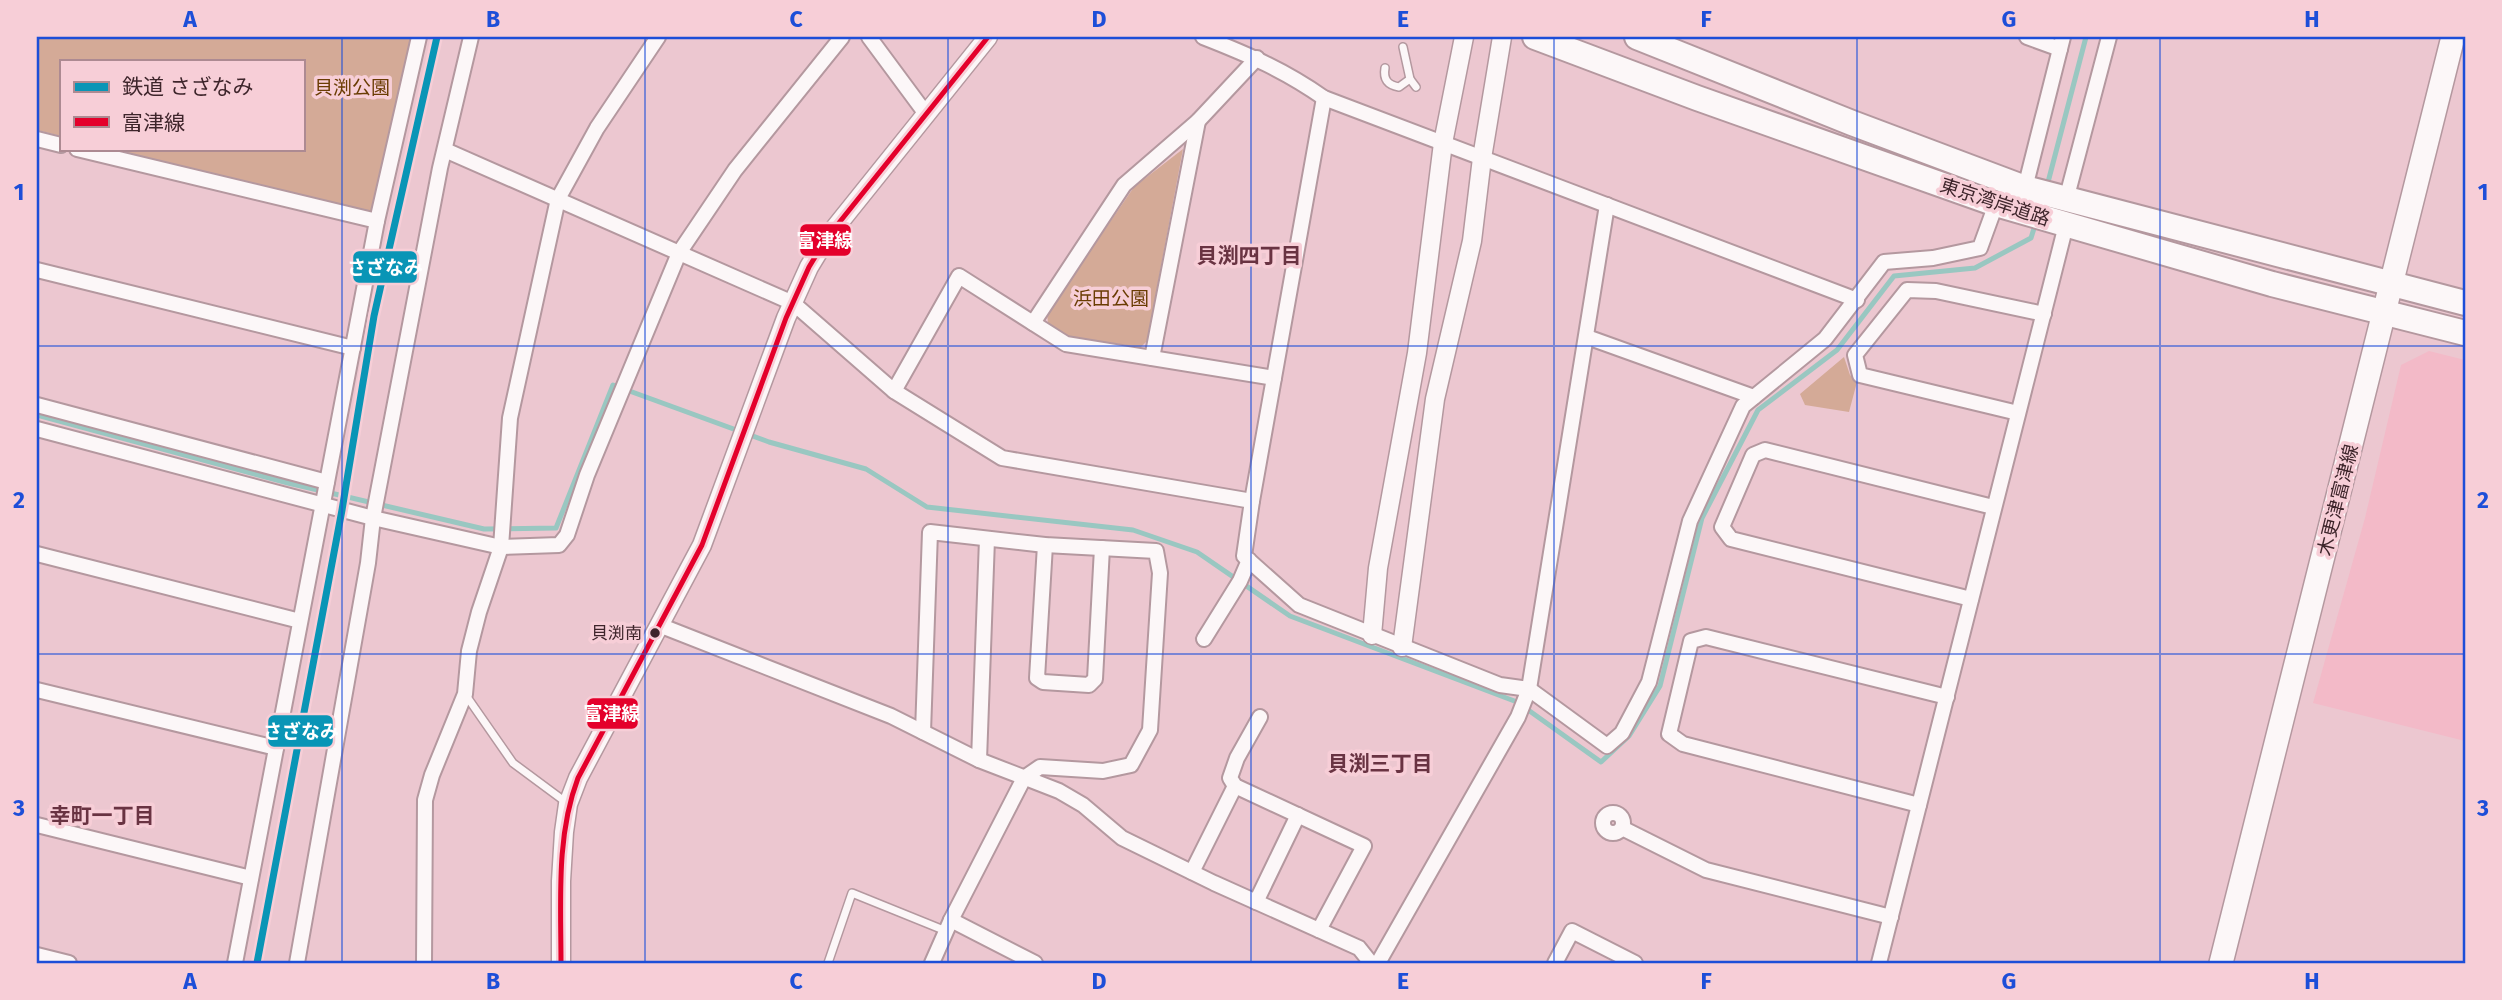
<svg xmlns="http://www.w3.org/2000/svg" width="2502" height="1000" font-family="'Fira Sans','Noto Sans JP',sans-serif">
	<rect width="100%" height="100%" fill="#ecc7d0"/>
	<!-- built -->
	<polygon fill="#f3bac8" points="2429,351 2465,360 2465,741 2313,703 2365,518 2401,365"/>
	<!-- green -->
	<g fill="#d4aa97">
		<polygon points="37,37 414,37 375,215 110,149 303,149 303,61 61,61 61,136 37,130"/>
		<polygon points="1183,149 1147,341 1141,347 1070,337 1048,323 1047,314 1134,187"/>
		<polygon points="1844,357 1850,375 1857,382 1849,412 1805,405 1800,394"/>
	</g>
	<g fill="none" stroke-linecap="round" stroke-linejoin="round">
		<!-- stream -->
		<g stroke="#99c7c1" stroke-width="5">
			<polyline points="2047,186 2086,37"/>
			<polyline points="37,415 288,483 484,529 556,528 613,385 769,442 866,469 927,507 1133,530 1197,552 1290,616 1517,702 1601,762 1629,736 1660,686 1702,518 1758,410 1837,350 1894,276 1975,268 2031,238 2036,222"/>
		</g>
		<!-- service casing -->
		<g stroke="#b4989f" stroke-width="10">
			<g id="service">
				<polyline points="1403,47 1410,79 1416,87"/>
				<path d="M1385,68C1383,80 1388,85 1399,87L1410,79"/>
				<polyline points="465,694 513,763 567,803"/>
				<polyline points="828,963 852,893 946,931"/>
			</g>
		</g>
		<!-- minor casing -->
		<g stroke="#b4989f" stroke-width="18">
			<g id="minor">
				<polyline points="869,37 926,114"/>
				<path d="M1203,37C1249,55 1284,70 1324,98L1857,300"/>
				<polyline points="2027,37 2060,49"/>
				<polyline points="1324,98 1252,501 1244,556 1299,605 1500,685 1529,689 1607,746 1622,733 1649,682 1690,521 1743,406 1825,339 1884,262 1933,258 1980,248 1996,204"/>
				<polyline points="37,139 61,145"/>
				<polyline points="77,149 377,221"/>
				<polyline points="445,150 793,303 894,391 1002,458 1252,501"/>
				<polyline points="2025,188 2063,37"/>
				<polyline points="2066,200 2109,37"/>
				<polyline points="37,270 353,348"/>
				<polyline points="1033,323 1124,185 1198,121 1257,58"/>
				<polyline points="1587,337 1754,397"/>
				<polyline points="1152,358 1198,121"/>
				<polyline points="894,391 959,276 1066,344 1274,378"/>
				<polyline points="37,405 327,482"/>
				<polyline points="2018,413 1860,375 1855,355 1907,290 1936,291 2044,314"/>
				<polyline points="37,429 373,518 501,547 559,545 567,535 587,475 679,253 735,170 842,37"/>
				<polyline points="1045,545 1037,678 1043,682 1089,685 1095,679 1102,548"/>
				<polyline points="37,554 300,621"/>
				<polyline points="1971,599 1731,539 1722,527 1753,455 1765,450 1993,507"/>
				<polyline points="659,625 891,716 979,760 1059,791 1083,805 1122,838 1214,883 1359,948 1371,963"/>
				<polyline points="1204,639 1240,581 1249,560"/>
				<polyline points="37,690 276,748"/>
				<polyline points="1260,717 1237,758 1230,778 1235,786 1364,846 1319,930"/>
				<polyline points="923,732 930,532 1045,545 1156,551 1160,573 1150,730 1131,765 1103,771 1040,767 1024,778 951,920 932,963"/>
				<polyline points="979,760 987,539"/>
				<polyline points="1919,805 1683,744 1669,734 1691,641 1706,637 1947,697"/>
				<circle cx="1613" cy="823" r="10"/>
				<polyline points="37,825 251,878"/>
				<polyline points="1622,828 1706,870 1891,917"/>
				<polyline points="1192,872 1235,786"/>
				<polyline points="1256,902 1298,815"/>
				<polyline points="951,920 1035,963"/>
				<polyline points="37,955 69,963"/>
				<polyline points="235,963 377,221 419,37"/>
				<polyline points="297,963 368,563 373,518 440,168 471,37"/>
				<polyline points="424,963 425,800 432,775 465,694 469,651 479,612 501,547 510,418 558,199 597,128 658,37"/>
				<polyline points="1378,963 1518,717 1529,689 1607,205"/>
				<polyline points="1555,963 1572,931 1635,963"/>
				<polyline points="1879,963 2066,225"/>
			</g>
		</g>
		<!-- tertiary casing -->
		<g stroke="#b4989f" stroke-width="21">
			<g id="tertiary">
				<polyline points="1372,635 1378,568 1417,353 1443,143 1464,37"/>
				<polyline points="1402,647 1435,399 1472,241 1482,158 1502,37"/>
				<polyline points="561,963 561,881 564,832 568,804 578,778 702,545 786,318 809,267 826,239 988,37"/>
			</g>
		</g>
		<!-- primary casing -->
		<g stroke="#b4989f" stroke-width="26">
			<polyline id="primary" points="2221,963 2453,37"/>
		</g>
		<!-- trunk casing -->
		<g stroke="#b4989f" stroke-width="28">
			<g id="trunk">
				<polyline points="1535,37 1697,98 1996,204 2272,284 2465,333"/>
				<polyline points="1637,37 1852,123 2025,188 2465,303"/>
			</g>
		</g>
		<!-- service -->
		<use href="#service" stroke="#fcf7f8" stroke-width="7"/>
		<!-- minor -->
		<use href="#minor" stroke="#fcf7f8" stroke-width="14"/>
		<!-- tertiary -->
		<use href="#tertiary" stroke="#fcf7f8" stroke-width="18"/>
		<!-- primary -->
		<use href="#primary" stroke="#fcf7f8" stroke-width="23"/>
		<!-- trunk -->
		<use href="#trunk" stroke="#fcf7f8" stroke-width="24"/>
		<!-- bus-1 casing -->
		<g stroke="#f7ced7" stroke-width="10">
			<path id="bus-1" d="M561,963C561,901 556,836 578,778L702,545L786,318L809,267L826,239L988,37"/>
		</g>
		<!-- bus-1 -->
		<use href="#bus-1" stroke="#e4002b" stroke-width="5"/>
		<!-- rail-1 casing -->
		<g stroke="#f7ced7" stroke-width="12">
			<polyline id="rail-1" points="257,963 342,510 374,316 437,37"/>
		</g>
		<!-- rail-1 -->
		<use href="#rail-1" stroke="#0995b6" stroke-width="7"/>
	</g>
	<!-- grid -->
	<path fill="none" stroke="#1d4ed8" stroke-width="2" stroke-opacity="0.55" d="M342,37V963M645,37V963M948,37V963M1251,37V963M1554,37V963M1857,37V963M2160,37V963M37,346H2465M37,654H2465"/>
	<!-- markers -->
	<circle fill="#3e252b" stroke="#f7ced7" stroke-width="2.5" cx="655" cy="633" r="6"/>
	<g text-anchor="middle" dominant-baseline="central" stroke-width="7" stroke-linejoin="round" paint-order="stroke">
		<!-- bus labels -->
		<g font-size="17" fill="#3e252b" stroke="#f7ced7" text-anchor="end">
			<text x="642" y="633">貝渕南</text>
		</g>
		<!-- park labels -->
		<g font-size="19" fill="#6a3c03" stroke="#f7ced7">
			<text x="352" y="87">貝渕公園</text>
			<text x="1111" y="298">浜田公園</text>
		</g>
		<!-- street labels -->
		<g font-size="19" fill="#3e252b" stroke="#f7ced7">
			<text transform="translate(1995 202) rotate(18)">東京湾岸道路</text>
			<text transform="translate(2338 500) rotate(-76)">木更津富津線</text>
		</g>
		<!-- neighbourhood labels -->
		<g font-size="21" font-weight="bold" fill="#693342" stroke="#f7ced7">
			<text x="1249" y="256">貝渕四丁目</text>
			<text x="1380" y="764">貝渕三丁目</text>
			<text x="102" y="816">幸町一丁目</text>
		</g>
	</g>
	<g stroke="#f7ced7" stroke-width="2.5">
		<rect x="799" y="223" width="53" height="34" rx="7" fill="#e4002b"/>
		<rect x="352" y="250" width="66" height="34" rx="7" fill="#0995b6"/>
		<rect x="586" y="697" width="53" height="33" rx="7" fill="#e4002b"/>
		<rect x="267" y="714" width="67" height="34" rx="7" fill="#0995b6"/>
	</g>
	<g font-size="19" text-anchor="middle" font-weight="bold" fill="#fff">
		<text x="825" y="247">富津線</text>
		<text x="385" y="274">さざなみ</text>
		<text x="612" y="720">富津線</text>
		<text x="301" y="738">さざなみ</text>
	</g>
	<!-- border -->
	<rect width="2502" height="1000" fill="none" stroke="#f7ced7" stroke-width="77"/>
	<!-- legend -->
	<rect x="60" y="60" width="245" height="91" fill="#f7ced7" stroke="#ad8a92" stroke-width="2"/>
	<rect x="74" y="82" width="35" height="10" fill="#0995b6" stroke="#ad8a92" stroke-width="2"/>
	<text x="122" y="94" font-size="21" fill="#3e252b">鉄道 さざなみ</text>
	<rect x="74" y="117" width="35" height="10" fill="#e4002b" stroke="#ad8a92" stroke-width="2"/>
	<text x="122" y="130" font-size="21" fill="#3e252b">富津線</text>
	<rect x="38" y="38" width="2426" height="924" fill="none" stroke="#1d4ed8" stroke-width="2.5"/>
	<g font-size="23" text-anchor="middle" font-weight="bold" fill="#1d4ed8">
		<text x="190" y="27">A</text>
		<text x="493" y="27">B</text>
		<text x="796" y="27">C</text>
		<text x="1099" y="27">D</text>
		<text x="1403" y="27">E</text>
		<text x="1706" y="27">F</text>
		<text x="2009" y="27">G</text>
		<text x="2312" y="27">H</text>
		<text x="19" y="200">1</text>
		<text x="2483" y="200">1</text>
		<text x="19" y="508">2</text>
		<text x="2483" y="508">2</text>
		<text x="19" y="816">3</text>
		<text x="2483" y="816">3</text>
		<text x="190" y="989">A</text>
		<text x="493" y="989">B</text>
		<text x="796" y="989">C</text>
		<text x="1099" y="989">D</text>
		<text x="1403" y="989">E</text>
		<text x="1706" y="989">F</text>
		<text x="2009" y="989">G</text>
		<text x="2312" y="989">H</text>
	</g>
</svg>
